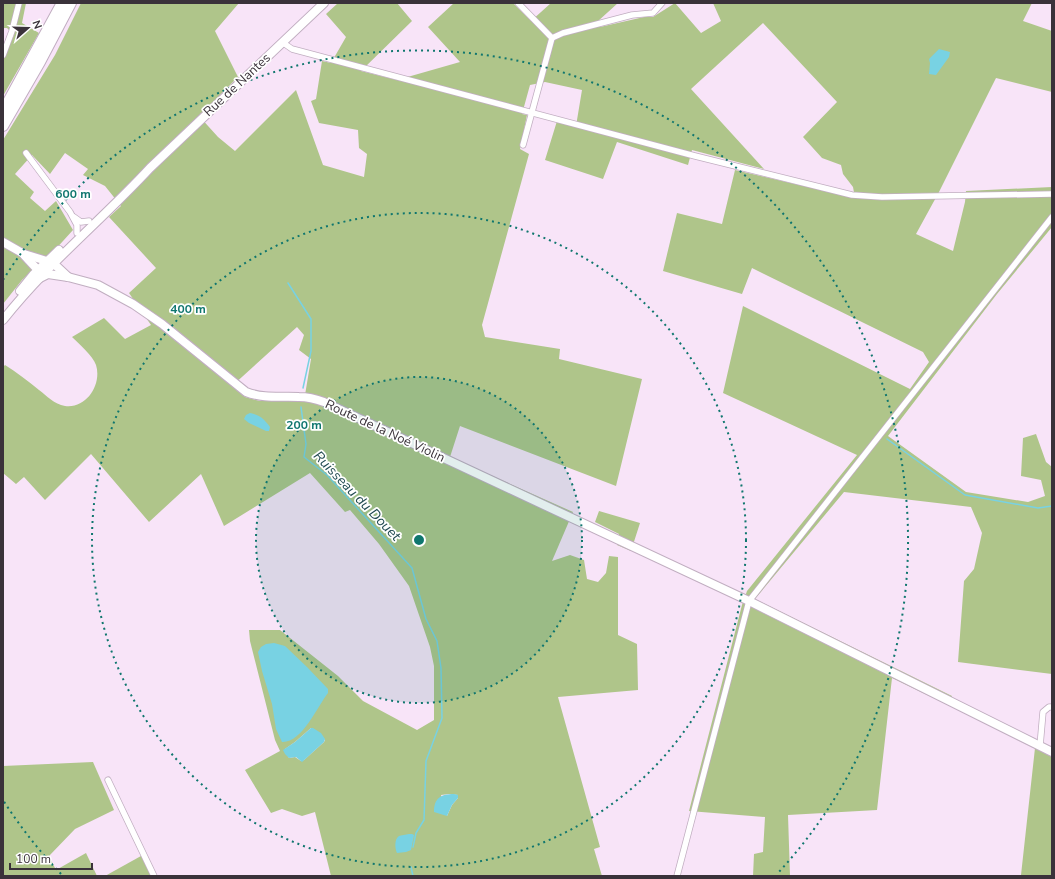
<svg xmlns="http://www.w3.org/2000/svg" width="1055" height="879" font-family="'Nunito Sans',sans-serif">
	<rect width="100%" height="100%" fill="#f8e4f8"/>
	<!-- green -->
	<g fill="#afc58a" fill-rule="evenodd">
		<polygon points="3,3 26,3 22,23 39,33 3,96 3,60 14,35 7,28 3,28"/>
		<path d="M81,3H239L215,31L238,77L199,116L218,137L235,151L296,90L323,165L364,177L367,154L359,148L358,130L319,123L311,101L316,99L322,61L331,63L346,37L326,14L338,3H397L412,21L361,71L397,80L460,62L428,27L454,3H513L531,21L551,3H618L597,22L600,27L644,17H653L675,3L701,33L721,21L713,3H1032L1023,21L1052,31V92L996,78L939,192L916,234L953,251L965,202L966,191L1052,187V227L997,294L888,436L966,492L1028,502L1045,496L1041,480L1021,476L1023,438L1036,434L1046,462L1052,467V674L958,662L964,581L974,569L982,533L971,507L844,492L755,599L952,696L950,706L892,678L877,810L788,815L790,876H753L754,854L763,852L765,817L689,811L742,605L747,591L857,455L723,393L743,306L910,389L929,362L923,352L752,268L742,294L663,271L677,213L722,224L735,170L855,198L853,187L843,174L841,165L822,158L803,137L837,102L763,23L691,89L764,169L692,150L688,165L617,142L603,179L545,160L557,121L576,126L582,90L545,82L530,85L522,114L527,115L520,149L529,154L482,325L485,337L560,349L559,359L642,379L616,486L460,426L450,457L573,512L552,561L570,555L584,560L587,579L598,582L606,573L609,556L618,557V635L637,644L638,690L558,697L600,847L594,849L602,876H331L315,812L302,816L282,809L271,813L245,770L280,751L275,740L250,641L249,630H280L338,676L363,701L417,730L434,720V666L430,647L409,586L379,544L350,510L345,512L310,473L224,526L201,474L149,522L91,454L45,500L24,477L16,484L3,473V367L5,365C16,372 28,381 39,390C47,396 54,404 65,406C87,409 102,384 96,365C93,356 79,344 72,337L104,318L125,339L151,325L129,293L156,268L109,217L121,206L105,186L83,175L88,169L65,153L50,174L32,155L15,174L34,192L30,198L45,211L56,201L73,230L53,252L22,280L3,304V140L55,55ZM297,327L304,335L299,350L311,359L304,401H260L245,397L232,386ZM311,728L325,740L324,742L304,760L301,761L295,757L289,758L285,749L295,742ZM449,794L458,795V798L452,805L447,816L441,795Z"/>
		<polygon points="599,511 640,523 631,551 617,545 619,534 595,522"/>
		<polygon points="1035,748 1052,757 1052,876 1018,876 1021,875"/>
		<polygon points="93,762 114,810 75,829 49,856 56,870 86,853 97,876 3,876 3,766"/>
		<polygon points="141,856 151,876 105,876"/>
	</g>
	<!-- water -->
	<g fill="#78d2e3">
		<polygon points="939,49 950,52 949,57 936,75 929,74 930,63 929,59"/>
		<path d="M250,413C260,415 264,419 270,427L269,431H266L249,423L244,419L246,415Z"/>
		<path d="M274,643L285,646L307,667L328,689V693C317,707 302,743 282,742L276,729L272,704L262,671L258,652L261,647L266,644Z"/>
		<polygon points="311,728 313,728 321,733 325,739 324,742 302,762 296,757 289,758 285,754 283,750 295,742"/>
		<path d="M454,794L458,795V798L452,805L447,816L434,812C434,798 441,794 454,794Z"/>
		<path d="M409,834H412L414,835L411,850L406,852L397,853C395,849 394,839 399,836C401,835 406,835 409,834Z"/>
	</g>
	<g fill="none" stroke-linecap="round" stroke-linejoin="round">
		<!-- stream -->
		<g stroke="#78d2e3" stroke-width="1.5">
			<polyline points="288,283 311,319 311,351 303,388"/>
			<polyline points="301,407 306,444 304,457 327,475 412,568 426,619 437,641 441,668 442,718 426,761 424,820 416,833 413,847"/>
			<polyline points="887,439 965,495 1038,508 1052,506"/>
			<polyline points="411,867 413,876"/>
		</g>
		<!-- street casing -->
		<g stroke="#c1aec1" stroke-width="7">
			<g id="street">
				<polyline points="518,3 552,38 523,145"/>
				<polyline points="552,38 563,33 632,15 653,13 662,3"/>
				<polyline points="282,42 292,49 695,156 852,195 882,197 1052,194"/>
				<polyline points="3,55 12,31 19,3"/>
				<polyline points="26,153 70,212 77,225 77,233"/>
				<polyline points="74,217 81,222 89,221"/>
				<polyline points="1040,746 1043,712 1049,707 1052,707"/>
				<polyline points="108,780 154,876"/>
				<polyline points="677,876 749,601 1052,217"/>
			</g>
		</g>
		<!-- secondary casing -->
		<g stroke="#c1aec1" stroke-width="10">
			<g id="secondary">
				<polyline points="3,242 24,254 53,263 68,277"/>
				<polyline points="24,255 36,268 43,272"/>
				<path d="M38,279L48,274L68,277L98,285L133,304L162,324L246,392C264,399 281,396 299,397C308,397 316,399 324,402L749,601L1052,752"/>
				<polyline points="20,291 33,275 59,250"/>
				<path d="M3,320C47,264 102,220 150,168L324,3"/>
			</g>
		</g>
		<!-- highway casing -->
		<g stroke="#c1aec1" stroke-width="12">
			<g id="highway">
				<polyline points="3,111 62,3"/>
				<polyline points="3,126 40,62 71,3"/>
			</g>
		</g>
		<!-- street -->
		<use href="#street" stroke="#fff" stroke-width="5.5"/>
		<!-- secondary -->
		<use href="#secondary" stroke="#fff" stroke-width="8"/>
		<!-- highway -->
		<use href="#highway" stroke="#fff" stroke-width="10"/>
	</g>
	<!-- distance rings -->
	<circle cx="419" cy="540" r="163" fill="#0f766e" fill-opacity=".12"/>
	<g fill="none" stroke="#0f766e" stroke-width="2" stroke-dasharray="2 4">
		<circle cx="419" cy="540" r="163"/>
		<circle cx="419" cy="540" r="327"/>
		<path d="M61 874A490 490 0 0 1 3 800M3 280A490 490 0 1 1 777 874"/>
	</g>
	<g text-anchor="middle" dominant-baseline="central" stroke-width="3.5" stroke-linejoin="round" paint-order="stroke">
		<!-- street labels -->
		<g font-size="13" fill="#3a323a" stroke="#fff">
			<text transform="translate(237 85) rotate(-43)">Rue de Nantes</text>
			<text transform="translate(385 431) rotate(25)">Route de la Noé Violin</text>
		</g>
		<!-- water labels -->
		<g font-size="14" font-style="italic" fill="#1e484f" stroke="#fff">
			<text transform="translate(357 496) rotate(46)">Ruisseau du Douet</text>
		</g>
	</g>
	<circle cx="419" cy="540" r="6" fill="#0f766e" stroke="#fff" stroke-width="2"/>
	<g font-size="12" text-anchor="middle" font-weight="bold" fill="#0f766e" stroke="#fff" stroke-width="3.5" stroke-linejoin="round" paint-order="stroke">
		<text x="73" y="198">600 m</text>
		<text x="188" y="313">400 m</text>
		<text x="304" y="429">200 m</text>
	</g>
	<!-- border -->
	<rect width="1055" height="879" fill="none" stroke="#3a323a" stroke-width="8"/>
	<!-- north arrow -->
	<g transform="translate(28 28) rotate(70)" stroke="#ffffff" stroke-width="3" paint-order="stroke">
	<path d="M0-3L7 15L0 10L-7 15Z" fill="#3a323a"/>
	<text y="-6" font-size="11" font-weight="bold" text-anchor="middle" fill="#3a323a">N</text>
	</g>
	<!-- scale -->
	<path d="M10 863v6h82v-6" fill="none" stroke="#3a323a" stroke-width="2"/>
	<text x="16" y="863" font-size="12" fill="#3a323a" stroke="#ffffff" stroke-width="3" paint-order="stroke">100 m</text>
</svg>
